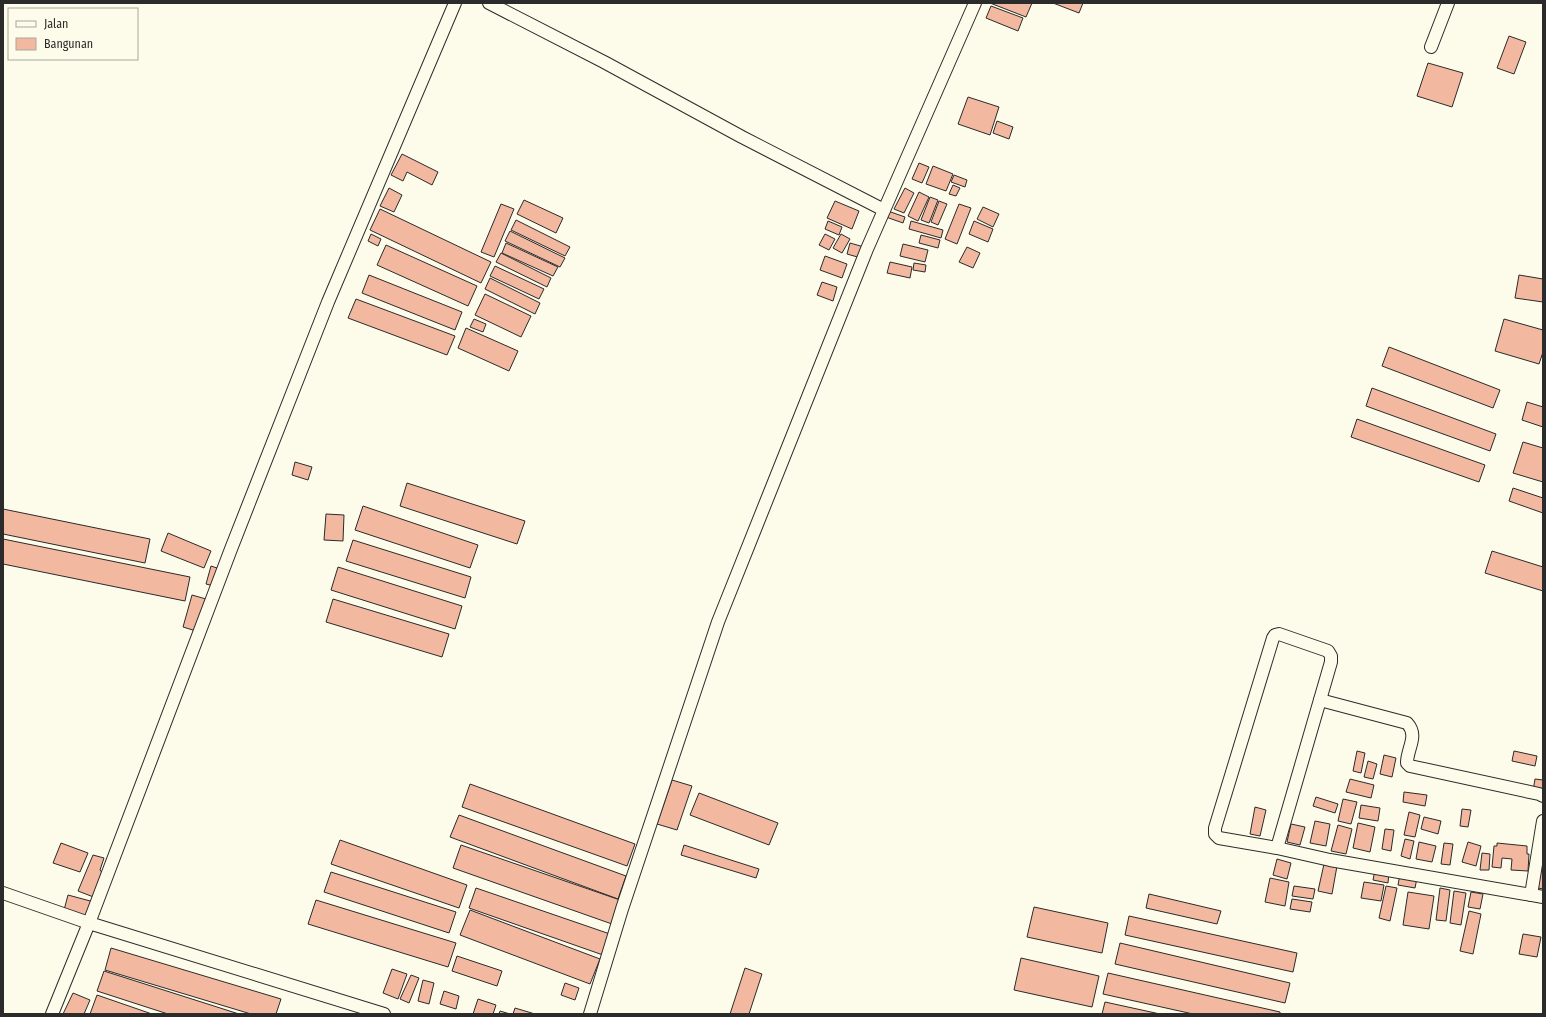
<svg xmlns="http://www.w3.org/2000/svg" width="1546" height="1017" font-family="'Fira Sans Condensed',sans-serif">
	<rect width="100%" height="100%" fill="#fdfbea"/>
	<!-- building -->
	<g fill="#f2b8a0" stroke="#2b2b2b">
		<polygon points="990,3 1032,3 1026,17"/>
		<polygon points="1053,3 1083,3 1079,13"/>
		<polygon points="991,6 1023,18 1018,31 986,18"/>
		<polygon points="1509,36 1526,42 1514,74 1497,68"/>
		<polygon points="1428,63 1463,73 1452,107 1417,96"/>
		<polygon points="968,97 999,107 990,135 958,124"/>
		<polygon points="997,121 1013,127 1009,139 993,133"/>
		<polygon points="402,154 438,172 432,185 407,172 403,181 391,175"/>
		<polygon points="919,163 929,167 922,183 912,179"/>
		<polygon points="933,166 953,174 946,191 926,184"/>
		<polygon points="954,175 967,180 965,187 951,182"/>
		<polygon points="953,185 960,188 956,196 949,194"/>
		<polygon points="389,188 402,195 394,212 380,206"/>
		<polygon points="905,188 914,193 904,213 894,209"/>
		<polygon points="919,192 929,197 918,221 908,216"/>
		<polygon points="930,197 938,200 929,223 921,220"/>
		<polygon points="524,200 563,218 556,233 517,214"/>
		<polygon points="835,201 859,211 852,229 827,218"/>
		<polygon points="939,201 947,204 938,225 931,222"/>
		<polygon points="501,204 514,209 494,257 481,252"/>
		<polygon points="959,204 971,208 957,244 945,239"/>
		<polygon points="983,207 999,214 993,227 977,219"/>
		<polygon points="380,209 491,262 481,283 370,230"/>
		<polygon points="888,211 905,217 903,223 886,217"/>
		<polygon points="516,220 570,247 565,256 511,230"/>
		<polygon points="828,221 842,227 839,235 825,229"/>
		<polygon points="911,221 943,230 941,238 909,229"/>
		<polygon points="974,221 993,229 988,242 969,234"/>
		<polygon points="510,231 565,258 560,267 505,241"/>
		<polygon points="371,234 381,239 378,246 368,241"/>
		<polygon points="825,234 835,239 829,250 819,245"/>
		<polygon points="841,234 850,239 842,253 833,248"/>
		<polygon points="921,235 940,240 938,248 919,243"/>
		<polygon points="506,243 558,267 553,276 502,253"/>
		<polygon points="850,243 864,247 861,258 847,254"/>
		<polygon points="903,244 928,250 925,262 900,256"/>
		<polygon points="386,245 477,286 468,306 377,265"/>
		<polygon points="967,247 980,253 973,268 959,262"/>
		<polygon points="501,253 551,278 547,287 496,262"/>
		<polygon points="825,256 847,264 842,278 820,270"/>
		<polygon points="890,262 912,267 910,278 887,273"/>
		<polygon points="914,263 926,265 925,272 913,270"/>
		<polygon points="495,266 544,289 539,299 490,276"/>
		<polygon points="369,275 462,312 455,330 362,293"/>
		<polygon points="1519,275 1543,279 1543,302 1515,298"/>
		<polygon points="490,278 540,303 535,314 485,289"/>
		<polygon points="822,282 837,287 833,301 817,295"/>
		<polygon points="485,294 531,316 521,337 475,315"/>
		<polygon points="356,299 455,336 447,355 348,318"/>
		<polygon points="474,319 486,324 483,332 470,327"/>
		<polygon points="1504,319 1543,330 1543,352 1539,364 1495,351"/>
		<polygon points="466,328 518,351 509,371 458,348"/>
		<polygon points="1389,347 1500,390 1493,408 1382,366"/>
		<polygon points="1372,388 1496,434 1490,451 1366,406"/>
		<polygon points="1527,402 1543,407 1543,427 1522,420"/>
		<polygon points="1357,419 1485,465 1479,482 1351,437"/>
		<polygon points="1523,442 1543,448 1543,482 1513,473"/>
		<polygon points="295,462 312,467 308,480 292,475"/>
		<polygon points="407,483 525,521 517,544 400,506"/>
		<polygon points="1513,488 1543,498 1543,513 1509,501"/>
		<polygon points="363,506 478,545 470,568 355,530"/>
		<polygon points="3,509 150,539 145,563 3,534"/>
		<polygon points="326,514 344,515 343,541 324,540"/>
		<polygon points="168,533 211,551 204,568 161,551"/>
		<polygon points="3,539 190,577 185,601 3,564"/>
		<polygon points="353,540 471,577 465,598 346,561"/>
		<polygon points="1492,551 1543,567 1543,591 1485,573"/>
		<polygon points="211,566 220,569 214,586 206,584"/>
		<polygon points="338,567 462,606 455,629 331,590"/>
		<polygon points="192,595 206,599 196,631 183,627"/>
		<polygon points="333,599 449,634 442,657 326,622"/>
		<polygon points="1357,751 1365,753 1361,773 1353,771"/>
		<polygon points="1514,751 1537,756 1535,766 1512,761"/>
		<polygon points="1384,755 1396,758 1392,777 1380,774"/>
		<polygon points="1368,761 1377,764 1373,779 1364,777"/>
		<polygon points="1350,779 1374,785 1371,798 1346,792"/>
		<polygon points="1535,779 1543,780 1543,793 1533,791"/>
		<polygon points="672,780 692,786 677,830 657,824"/>
		<polygon points="470,784 635,844 627,866 462,807"/>
		<polygon points="1404,792 1427,795 1425,806 1403,802"/>
		<polygon points="699,793 778,823 769,845 690,815"/>
		<polygon points="1316,797 1338,804 1335,813 1313,806"/>
		<polygon points="1343,799 1357,802 1351,824 1338,821"/>
		<polygon points="1361,805 1380,808 1378,821 1359,818"/>
		<polygon points="1255,807 1266,810 1260,836 1250,834"/>
		<polygon points="1462,809 1471,810 1468,827 1460,826"/>
		<polygon points="1409,812 1420,815 1415,837 1404,835"/>
		<polygon points="459,815 626,876 618,899 450,837"/>
		<polygon points="1424,817 1441,821 1438,834 1421,829"/>
		<polygon points="1315,821 1330,824 1326,846 1310,843"/>
		<polygon points="1358,823 1375,827 1370,852 1353,848"/>
		<polygon points="1291,824 1305,827 1300,845 1287,842"/>
		<polygon points="1338,825 1352,829 1346,854 1331,851"/>
		<polygon points="1385,829 1394,830 1391,851 1382,849"/>
		<polygon points="1405,839 1414,841 1410,859 1401,856"/>
		<polygon points="340,840 467,885 459,908 331,864"/>
		<polygon points="1419,842 1436,846 1432,862 1416,859"/>
		<polygon points="1468,842 1481,846 1476,866 1462,862"/>
		<polygon points="61,843 88,853 80,872 53,863"/>
		<polygon points="1444,843 1453,844 1450,865 1441,864"/>
		<polygon points="1497,843 1527,846 1527,854 1529,854 1528,871 1511,870 1512,859 1502,858 1501,868 1492,867 1494,846 1497,846"/>
		<polygon points="461,845 620,900 612,924 453,868"/>
		<polygon points="684,845 759,869 756,878 681,855"/>
		<polygon points="1482,853 1490,854 1489,870 1480,870"/>
		<polygon points="93,855 104,858 100,870 105,876 96,898 78,891"/>
		<polygon points="1277,859 1291,863 1287,879 1273,875"/>
		<polygon points="1324,864 1337,866 1332,894 1318,891"/>
		<polygon points="1541,868 1543,868 1543,889 1538,888"/>
		<polygon points="1375,870 1389,872 1388,883 1373,880"/>
		<polygon points="331,872 456,912 449,933 324,892"/>
		<polygon points="1400,874 1417,878 1415,888 1398,885"/>
		<polygon points="1270,878 1289,882 1285,906 1265,902"/>
		<polygon points="1364,882 1384,885 1381,901 1361,898"/>
		<polygon points="1294,886 1315,889 1313,899 1292,896"/>
		<polygon points="1386,886 1397,888 1390,921 1379,918"/>
		<polygon points="476,888 610,934 603,955 469,908"/>
		<polygon points="1440,888 1450,890 1446,921 1436,920"/>
		<polygon points="1454,891 1466,893 1461,925 1450,923"/>
		<polygon points="1408,892 1434,896 1429,929 1403,925"/>
		<polygon points="1471,892 1483,894 1480,909 1468,907"/>
		<polygon points="1149,894 1221,911 1217,924 1146,908"/>
		<polygon points="68,895 94,902 90,917 64,910"/>
		<polygon points="1292,899 1312,902 1310,912 1290,909"/>
		<polygon points="316,900 456,943 448,967 308,924"/>
		<polygon points="1034,907 1108,923 1102,953 1027,937"/>
		<polygon points="470,910 600,959 590,984 460,935"/>
		<polygon points="1469,911 1481,914 1473,954 1460,951"/>
		<polygon points="1129,916 1297,953 1293,972 1125,935"/>
		<polygon points="1523,934 1541,937 1537,957 1519,954"/>
		<polygon points="1120,943 1290,983 1285,1003 1115,964"/>
		<polygon points="111,948 281,999 276,1014 251,1014 105,970"/>
		<polygon points="457,956 502,971 497,986 452,971"/>
		<polygon points="1021,958 1099,976 1092,1007 1014,990"/>
		<polygon points="745,968 762,974 749,1014 730,1014"/>
		<polygon points="392,969 407,974 398,999 383,993"/>
		<polygon points="104,971 239,1014 168,1014 97,991"/>
		<polygon points="1108,973 1280,1012 1280,1014 1193,1014 1103,994"/>
		<polygon points="411,975 419,978 409,1003 400,999"/>
		<polygon points="423,980 434,983 429,1004 418,1001"/>
		<polygon points="565,983 579,988 575,1000 561,995"/>
		<polygon points="444,991 459,996 456,1009 440,1004"/>
		<polygon points="73,993 90,1000 84,1014 63,1014"/>
		<polygon points="97,995 152,1014 90,1014"/>
		<polygon points="478,999 496,1005 493,1014 473,1014"/>
		<polygon points="1105,1002 1160,1014 1102,1014"/>
		<polygon points="515,1008 535,1014 513,1014"/>
		<polygon points="500,1011 510,1014 499,1014"/>
	</g>
	<g fill="none" stroke-linecap="round" stroke-linejoin="round">
		<!-- street casing -->
		<g stroke="#2b2b2b" stroke-width="14">
			<g id="street">
				<polyline points="489,3 604,62 742,137 884,210"/>
				<polyline points="1431,47 1448,3"/>
				<path d="M1320,700L1407,723C1419,736 1407,748 1407,763L1410,766L1539,794L1543,796"/>
				<polyline points="1277,848 1331,662 1331,656 1328,651 1279,634 1275,635 1273,638 1215,828 1215,834 1219,838 1277,848 1330,860 1543,897"/>
				<polyline points="3,893 89,923 384,1014"/>
				<polyline points="1531,895 1543,821"/>
				<polyline points="52,1014 89,923 231,549 328,302 455,3"/>
				<polyline points="590,1014 622,909 718,622 867,249 975,3"/>
			</g>
		</g>
		<!-- street -->
		<use href="#street" stroke="#fdfbea" stroke-width="12"/>
	</g>
	<!-- border -->
	<rect width="1546" height="1017" fill="none" stroke="#2b2b2b" stroke-width="8"/>
	<!-- legend -->
	<rect x="8" y="8" width="130" height="52" fill="#fdfbea" stroke="#a9a89e"/>
	<rect x="16" y="21" width="20" height="6" fill="#fdfbea" stroke="#a9a89e"/>
	<text x="44" y="28" font-size="12" fill="#2b2b2b">Jalan</text>
	<rect x="16" y="38" width="20" height="12" fill="#f2b8a0" stroke="#a9a89e"/>
	<text x="44" y="48" font-size="12" fill="#2b2b2b">Bangunan</text>
</svg>
